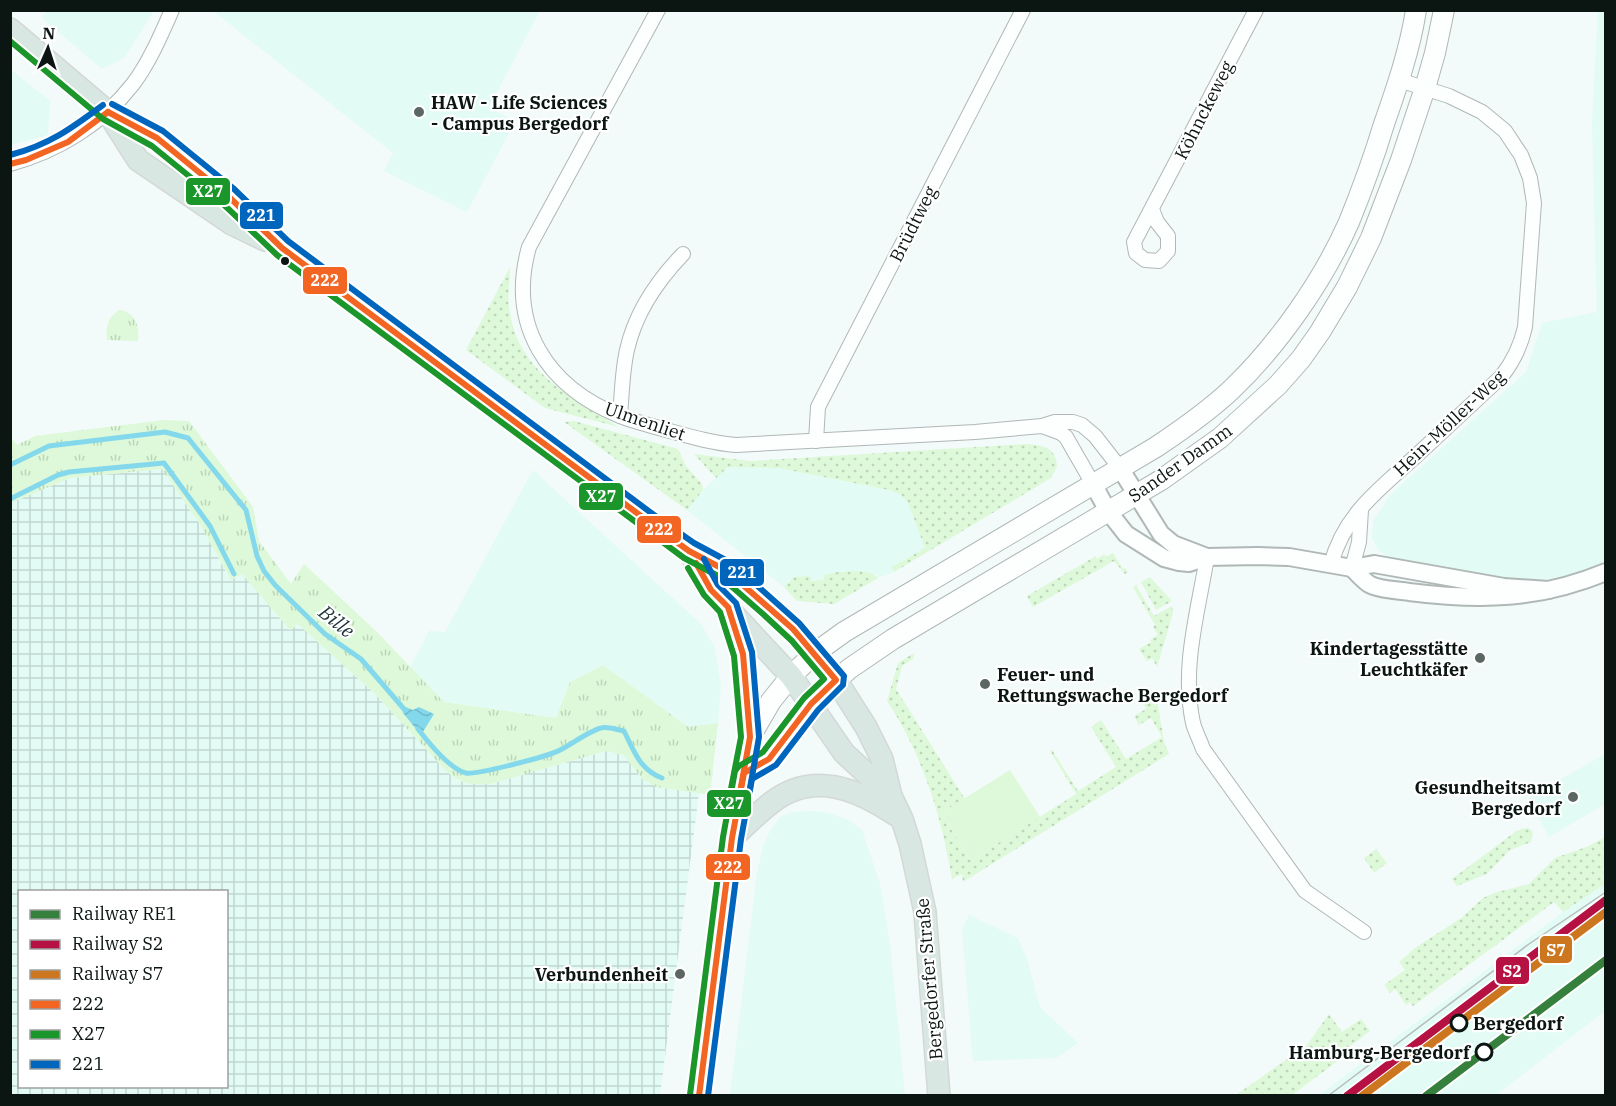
<svg xmlns="http://www.w3.org/2000/svg" width="1616" height="1106" font-family="'IBM Plex Serif',serif">
	<defs>
		<pattern id="industrial-grid" width="8" height="8" patternUnits="userSpaceOnUse" patternTransform="scale(1.5)"><rect width="8" height="8" fill="#e2fbf5"/><path d="M0 4h8M4 0v8" fill="none" stroke="#c1d6d1"/></pattern>
		<pattern id="grass-dots" width="8" height="8" patternUnits="userSpaceOnUse" patternTransform="scale(1.5)"><rect width="8" height="8" fill="#ddf9d9"/><path d="M2 2h.1M6 6h.1" fill="none" stroke="#bcd5b9" stroke-width="1.8" stroke-linecap="round"/></pattern>
		<pattern id="park-tufts" width="24" height="20" patternUnits="userSpaceOnUse" patternTransform="scale(1.5)"><rect width="24" height="20" fill="#ddf9d9"/><path d="M3 7l-1-3M5 7V3M7 7l1-3M15 17l-1-3M17 17v-4M19 17l1-3" fill="none" stroke="#bcd5b9"/></pattern>
		<pattern id="water-waves" width="16" height="10" patternUnits="userSpaceOnUse" patternTransform="scale(1.5)"><rect width="16" height="10" fill="#83d8ec"/><path d="M0 5q4-4 8 0t8 0" fill="none" stroke="#70b8c9"/></pattern>
	</defs>
	<rect width="100%" height="100%" fill="#f2fbf9"/>
	<!-- built -->
	<g fill="#e2fbf5">
		<polygon points="48,10 154,10 154,11 124,58 102,69 41,17"/>
		<polygon points="213,11 540,11 489,107 515,122 467,212 384,171 393,153"/>
		<polygon points="1598,11 1605,11 1605,561 1583,571 1559,577 1535,581 1507,581 1390,558 1379,551 1372,538 1373,521 1391,494 1526,372 1542,323 1597,312 1592,124"/>
		<polygon points="10,69 50,101 48,135 11,145"/>
		<polygon points="728,467 779,468 889,490 901,495 908,503 925,548 892,567 894,572 878,578 875,574 867,572 838,572 824,575 824,580 789,580 784,587 687,510 703,490"/>
		<polygon points="533,470 701,624 714,646 721,685 718,723 688,727 603,665 570,682 556,718 444,702 410,668 429,631 445,632"/>
		<polygon points="1605,754 1605,804 1549,837 1528,798"/>
		<polygon points="811,811 829,813 848,820 862,830 880,884 890,943 905,1095 730,1095 757,873 763,846 770,831 780,817 792,812"/>
		<polygon points="1605,884 1605,1011 1496,1095 1318,1096 1563,912"/>
		<polygon points="969,915 1018,938 1027,959 1040,1007 1078,1043 1056,1058 973,1061 962,929"/>
	</g>
	<!-- industrial -->
	<path fill="url(#industrial-grid)" fill-rule="evenodd" d="M162,469L201,526L230,579L242,574L290,630L298,624L374,693L446,771L459,781L491,784L606,751L624,755L642,779L657,787L699,793L660,1095L11,1096L10,503L70,478ZM20,892H226V1086H20Z"/>
	<!-- grass -->
	<g fill="url(#grass-dots)">
		<path d="M510,267C510,283 507,298 510,313C519,372 573,399 619,427L545,408L466,350Z"/>
		<polygon points="574,421 678,449 686,466 702,484 703,490 687,510 564,422"/>
		<path d="M1026,444C1042,445 1056,447 1057,466L1051,478L894,572L892,567L925,548L908,503L901,495L889,490L779,468L728,467L716,478L694,454L750,461Z"/>
		<polygon points="1113,553 1123,569 1125,568 1128,572 1125,574 1114,561 1033,607 1027,596 1096,556 1097,559 1104,554 1106,557"/>
		<path d="M838,572C851,572 869,568 878,578L834,604L797,601L784,587L794,577L810,576L811,581L824,580V575Z"/>
		<polygon points="1150,577 1172,601 1156,610 1141,582"/>
		<polygon points="1136,585 1154,616 1172,606 1173,613 1157,667 1152,658 1147,661 1139,649 1151,642 1150,640 1158,635 1153,627 1155,625 1133,587"/>
		<path d="M914,653L913,659L902,666L896,689L965,799L941,813L971,860L1076,794L1050,751L1052,750L1078,791L1116,767L1091,727L1101,720L1126,759L1162,737L1151,718L1139,725L1134,716L1146,709L1142,701L1156,693L1164,742L1169,754L963,882L962,874L952,879C942,818 922,753 887,701L898,663Z"/>
		<polygon points="1528,828 1533,832 1531,842 1510,850 1487,874 1457,886 1452,879 1515,832 1521,829"/>
		<polygon points="1605,837 1605,884 1563,912 1554,902 1413,1006 1410,1002 1406,1005 1395,989 1390,993 1384,985 1405,970 1399,962 1415,948 1461,918 1483,898 1494,893 1529,884 1555,858 1589,846"/>
		<polygon points="1376,849 1387,863 1374,873 1364,858"/>
		<polygon points="1329,1014 1342,1032 1361,1019 1370,1031 1345,1050 1347,1054 1292,1095 1236,1095 1307,1045"/>
	</g>
	<!-- park -->
	<g fill="url(#park-tufts)">
		<path d="M120,310C135,312 140,327 138,341L107,340C106,326 107,317 120,310Z"/>
		<path d="M164,420L189,421L253,507L259,541L291,584L304,564L376,631L444,702L556,718L570,682L603,665L688,727L718,723L710,795L657,787L642,779L624,755L606,751L491,784C470,785 463,785 446,771L374,693L298,624L290,630L242,574L231,580L201,526L162,469L70,478L11,503L10,436L17,445L35,436Z"/>
	</g>
	<!-- garden -->
	<polygon fill="#ddf9d9" points="1010,770 1040,817 971,860 941,813"/>
	<!-- water -->
	<polygon fill="url(#water-waves)" points="401,705 413,710 419,707 434,714 421,735 403,713"/>
	<g fill="none" stroke-linecap="round" stroke-linejoin="round">
		<!-- stream -->
		<g stroke="#83d8ec" stroke-width="5">
			<polyline points="10,465 49,446 165,432 188,438 246,510 257,556 264,571 275,585 325,634 361,659 404,709"/>
			<polyline points="10,499 58,475 69,472 164,463 210,526 234,574"/>
			<path d="M418,729C428,742 449,769 466,773C476,775 550,756 560,750C572,744 589,731 601,728C607,726 618,730 624,731C634,751 640,770 662,778"/>
		</g>
		<!-- minor casing -->
		<g stroke="#afb8b6" stroke-width="16">
			<g id="minor">
				<path d="M658,10L529,247C507,325 547,387 620,416C632,421 646,424 659,428C685,435 710,443 736,445L975,432L1042,426L1055,422H1073L1082,425L1095,436L1120,468"/>
				<path d="M10,164C58,151 102,124 133,84C149,63 161,35 172,10"/>
				<polyline points="1152,209 1157,222 1168,236 1168,251 1159,261 1145,260 1136,253 1134,242 1256,10"/>
				<path d="M620,416C622,394 622,372 627,350C635,314 658,280 683,254"/>
				<polyline points="1042,426 1061,433 1066,437 1093,484"/>
				<polyline points="816,441 818,407 1023,10"/>
				<path d="M1207,557C1198,612 1181,668 1193,723C1195,731 1200,740 1203,749L1305,891L1364,932"/>
				<path d="M1331,564C1345,513 1380,489 1417,455C1445,429 1473,403 1501,377C1513,362 1521,345 1525,327L1534,203L1530,178L1521,155L1505,131L1482,112L1449,96L1399,80"/>
				<polyline points="1352,568 1359,542 1361,510"/>
			</g>
		</g>
		<!-- tertiary casing -->
		<g stroke="#afb8b6" stroke-width="20">
			<g id="tertiary">
				<polyline points="1120,468 1161,534 1173,544 1207,557"/>
				<polyline points="1093,484 1108,511 1126,534 1164,558 1179,562 1189,563 1207,557 1258,556 1289,557 1352,568 1374,564 1504,587 1549,590"/>
				<path d="M1352,568C1357,573 1363,580 1369,584C1379,590 1398,590 1409,592C1481,601 1538,600 1606,572"/>
			</g>
		</g>
		<!-- secondary casing -->
		<g stroke="#afb8b6" stroke-width="22">
			<g id="secondary">
				<polyline points="744,773 769,759 811,704 849,669 893,639 1161,480 1220,438 1278,385 1301,359 1320,332 1347,287 1371,238 1401,160 1425,88 1435,53 1444,10"/>
				<path d="M699,1096L732,838L750,737L771,701L791,676L815,653L844,632L1156,447C1183,429 1209,411 1232,389C1278,345 1323,281 1349,222C1362,190 1374,157 1384,124C1397,87 1410,49 1416,10"/>
			</g>
		</g>
		<!-- primary casing -->
		<g stroke="#d3d8d7" stroke-width="24">
			<g id="primary">
				<polyline points="10,29 108,112 157,138 227,195 282,248 326,281 689,551 727,571 799,635 836,680 866,727 882,759 891,796 902,819 910,844 925,912 939,1096"/>
				<polyline points="108,113 138,160 232,224 265,240"/>
				<polyline points="689,551 711,590 791,676 844,753 891,796"/>
				<path d="M730,613C744,654 749,694 750,737"/>
				<path d="M732,838C745,826 757,814 771,803C813,770 857,789 896,815"/>
			</g>
		</g>
		<!-- minor -->
		<use href="#minor" stroke="#fdfefe" stroke-width="14"/>
		<!-- tertiary -->
		<use href="#tertiary" stroke="#fdfefe" stroke-width="16"/>
		<!-- secondary -->
		<use href="#secondary" stroke="#fdfefe" stroke-width="20"/>
		<!-- primary -->
		<use href="#primary" stroke="#d8e7e1" stroke-width="21"/>
		<!-- tram -->
		<g stroke="#b8bbba" stroke-width="1.5">
			<polyline points="1546,946 1606,907"/>
			<polyline points="1328,1096 1529,944 1606,892"/>
		</g>
		<!-- bus-1 casing -->
		<g stroke="#fff" stroke-width="10">
			<g id="bus-1">
				<polyline points="108,112 157,138 227,195 282,248 649,522 689,551 727,571 793,629 836,680 811,704 769,759 744,773 732,838 699,1096"/>
				<polyline points="10,164 26,160 68,142 108,112"/>
				<polyline points="696,563 711,590 728,607 743,654 750,737 738,803"/>
			</g>
		</g>
		<!-- bus-2 casing -->
		<g stroke="#fff" stroke-width="10">
			<g id="bus-2">
				<polyline points="10,41 103,119 152,146 221,202 277,255 684,558 722,578 763,614 792,641 824,679 804,698 763,752 739,766 735,771 723,837 690,1095"/>
				<polyline points="688,568 704,595 720,612 734,656 741,737 729,799"/>
			</g>
		</g>
		<!-- bus-3 casing -->
		<g stroke="#fff" stroke-width="10">
			<g id="bus-3">
				<polyline points="112,104 163,131 233,188 288,241 654,515 694,543 733,564 799,623 844,676 843,685 818,710 776,765 752,779 741,839 708,1096"/>
				<path d="M10,155C49,145 72,128 103,105"/>
				<polyline points="704,559 718,585 736,603 752,652 759,737 747,805"/>
			</g>
		</g>
		<!-- bus-1 -->
		<use href="#bus-1" stroke="#f26522" stroke-width="6"/>
		<!-- bus-2 -->
		<use href="#bus-2" stroke="#1a962b" stroke-width="6"/>
		<!-- bus-3 -->
		<use href="#bus-3" stroke="#0065bd" stroke-width="6"/>
		<!-- rail-1 casing -->
		<g stroke="#fff" stroke-width="12">
			<polyline id="rail-1" points="1426,1096 1606,960"/>
		</g>
		<!-- rail-2 casing -->
		<g stroke="#fff" stroke-width="12">
			<polyline id="rail-2" points="1347,1096 1606,900"/>
		</g>
		<!-- rail-3 casing -->
		<g stroke="#fff" stroke-width="12">
			<polyline id="rail-3" points="1362,1096 1606,912"/>
		</g>
		<!-- rail-1 -->
		<use href="#rail-1" stroke="#36803d" stroke-width="8"/>
		<!-- rail-2 -->
		<use href="#rail-2" stroke="#b51143" stroke-width="8"/>
		<!-- rail-3 -->
		<use href="#rail-3" stroke="#cc7720" stroke-width="8"/>
	</g>
	<!-- markers -->
	<g fill="#5c6663" stroke="#fff" stroke-width="2">
		<circle cx="419" cy="112" r="6"/>
		<circle cx="1480" cy="658" r="6"/>
		<circle cx="985" cy="684" r="6"/>
		<circle cx="1573" cy="797" r="6"/>
		<circle cx="680" cy="974" r="6"/>
	</g>
	<circle fill="#0b1512" stroke="#fff" stroke-width="2" cx="285" cy="261" r="5"/>
	<g fill="#fff" stroke="#0b1512" stroke-width="3">
		<circle cx="1459" cy="1023" r="8"/>
		<circle cx="1484" cy="1052" r="8"/>
	</g>
	<g text-anchor="middle" dominant-baseline="central" stroke-width="4.5" stroke-linejoin="round" paint-order="stroke">
		<!-- poi labels -->
		<g font-size="18" font-weight="bold" fill="#0b1512" stroke="#fff" text-anchor="end">
			<text x="431" y="102" text-anchor="start">HAW - Life Sciences<tspan x="431" dy="21">- Campus Bergedorf</tspan></text>
			<text x="1468" y="648">Kindertagesstätte<tspan x="1468" dy="21">Leuchtkäfer</tspan></text>
			<text x="997" y="674" text-anchor="start">Feuer- und<tspan x="997" dy="21">Rettungswache Bergedorf</tspan></text>
			<text x="1561" y="787">Gesundheitsamt<tspan x="1561" dy="21">Bergedorf</tspan></text>
			<text x="668" y="974">Verbundenheit</text>
		</g>
		<!-- street labels -->
		<g font-size="18" fill="#0b1512" stroke="#fff">
			<text transform="translate(1204 110) rotate(-63)">Köhnckeweg</text>
			<text transform="translate(913 224) rotate(-63)">Brüdtweg</text>
			<text transform="translate(645 421) rotate(19)">Ulmenliet</text>
			<text transform="translate(1449 423) rotate(-43)">Hein-Möller-Weg</text>
			<text transform="translate(1180 463) rotate(-35)">Sander Damm</text>
			<text transform="translate(929 979) rotate(-95)">Bergedorfer Straße</text>
		</g>
		<!-- stop labels -->
		<g font-size="18" font-weight="bold" fill="#0b1512" stroke="#fff" text-anchor="start">
			<text x="1473" y="1023">Bergedorf</text>
			<text x="1470" y="1052" text-anchor="end">Hamburg-Bergedorf</text>
		</g>
		<!-- water labels -->
		<g font-size="20" font-style="italic" fill="#1d3238" stroke="#fff">
			<text transform="translate(337 621) rotate(39)">Bille</text>
		</g>
	</g>
	<g stroke="#fff" stroke-width="2">
		<rect x="185" y="177" width="46" height="29" rx="6" fill="#1a962b"/>
		<rect x="239" y="201" width="45" height="29" rx="6" fill="#0065bd"/>
		<rect x="302" y="266" width="46" height="29" rx="6" fill="#f26522"/>
		<rect x="578" y="482" width="46" height="29" rx="6" fill="#1a962b"/>
		<rect x="636" y="515" width="46" height="29" rx="6" fill="#f26522"/>
		<rect x="719" y="558" width="46" height="29" rx="6" fill="#0065bd"/>
		<rect x="706" y="789" width="46" height="29" rx="6" fill="#1a962b"/>
		<rect x="705" y="853" width="46" height="28" rx="6" fill="#f26522"/>
		<rect x="1539" y="935" width="34" height="29" rx="6" fill="#cc7720"/>
		<rect x="1495" y="956" width="35" height="29" rx="6" fill="#b51143"/>
	</g>
	<g font-size="16" text-anchor="middle" font-weight="bold" fill="#fff">
		<text x="208" y="197">X27</text>
		<text x="261" y="221">221</text>
		<text x="325" y="286">222</text>
		<text x="601" y="502">X27</text>
		<text x="659" y="535">222</text>
		<text x="742" y="578">221</text>
		<text x="729" y="809">X27</text>
		<text x="728" y="873">222</text>
		<text x="1556" y="956">S7</text>
		<text x="1512" y="977">S2</text>
	</g>
	<!-- border -->
	<rect width="1616" height="1106" fill="none" stroke="#0b1512" stroke-width="24"/>
	<!-- legend -->
	<rect x="18" y="890" width="210" height="198" fill="#ffffff" stroke="#9da1a0" stroke-width="1.5"/>
	<rect x="30" y="910" width="30" height="9" fill="#36803d" stroke="#9da1a0" stroke-width="1.5"/>
	<text x="72" y="920" font-size="18" fill="#0b1512">Railway RE1</text>
	<rect x="30" y="940" width="30" height="9" fill="#b51143" stroke="#9da1a0" stroke-width="1.5"/>
	<text x="72" y="950" font-size="18" fill="#0b1512">Railway S2</text>
	<rect x="30" y="970" width="30" height="9" fill="#cc7720" stroke="#9da1a0" stroke-width="1.5"/>
	<text x="72" y="980" font-size="18" fill="#0b1512">Railway S7</text>
	<rect x="30" y="1000" width="30" height="9" fill="#f26522" stroke="#9da1a0" stroke-width="1.5"/>
	<text x="72" y="1010" font-size="18" fill="#0b1512">222</text>
	<rect x="30" y="1030" width="30" height="9" fill="#1a962b" stroke="#9da1a0" stroke-width="1.5"/>
	<text x="72" y="1040" font-size="18" fill="#0b1512">X27</text>
	<rect x="30" y="1060" width="30" height="9" fill="#0065bd" stroke="#9da1a0" stroke-width="1.5"/>
	<text x="72" y="1070" font-size="18" fill="#0b1512">221</text>
	<!-- north arrow -->
	<g transform="translate(48 48) rotate(3)" stroke="#ffffff" stroke-width="4.5" paint-order="stroke">
	<path d="M0-4.5L10 22L0 15L-10 22Z" fill="#0b1512"/>
	<text y="-9" font-size="16" font-weight="bold" text-anchor="middle" fill="#0b1512">N</text>
	</g>
</svg>
